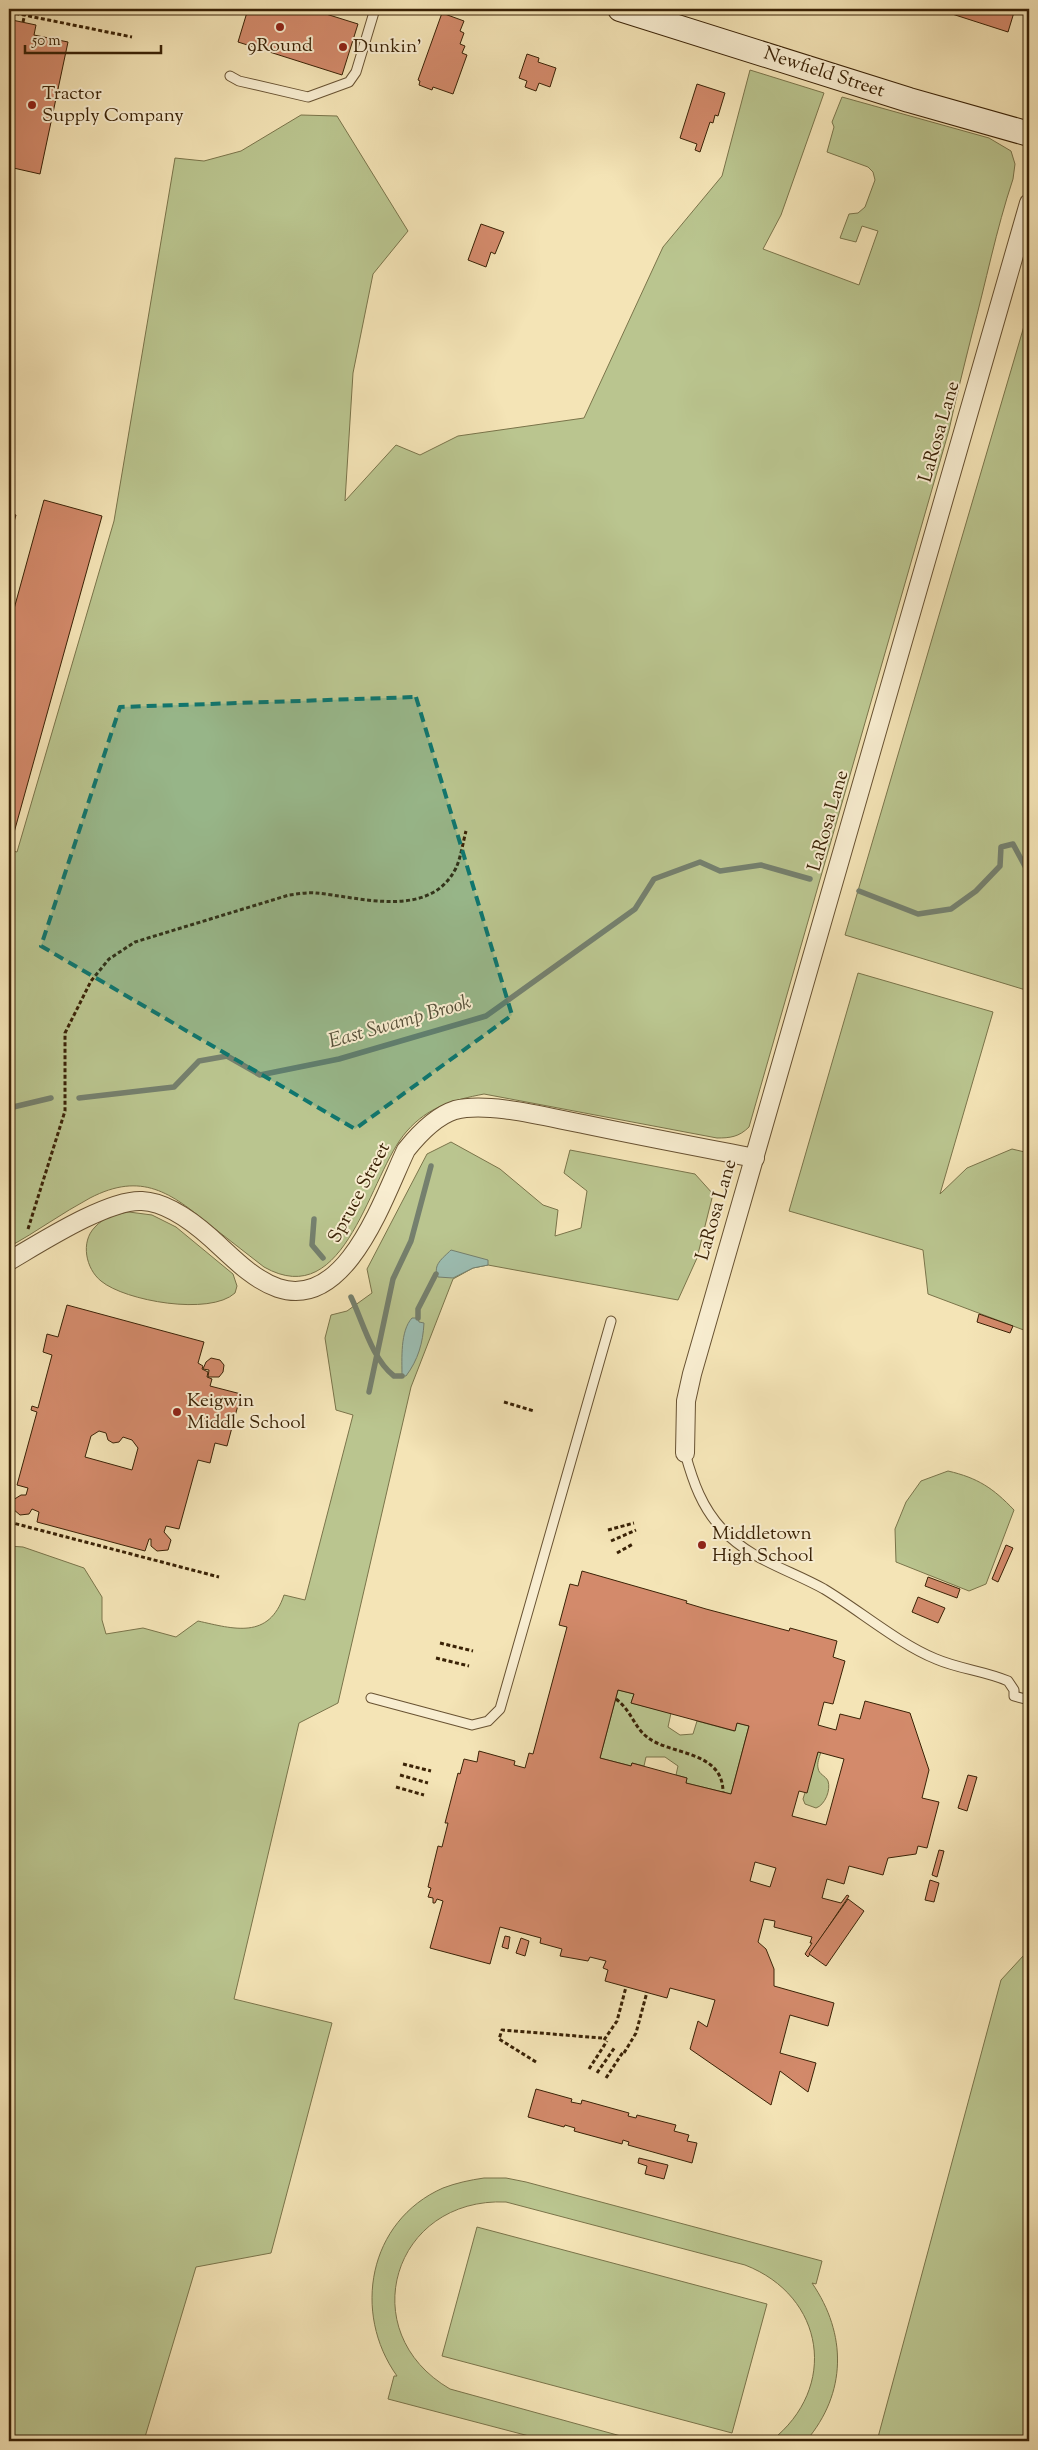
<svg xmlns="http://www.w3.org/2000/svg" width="1038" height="2450" font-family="'Sorts Mill Goudy',serif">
	<rect width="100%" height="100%" fill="#f4e4b6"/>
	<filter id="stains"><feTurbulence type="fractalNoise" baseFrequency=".004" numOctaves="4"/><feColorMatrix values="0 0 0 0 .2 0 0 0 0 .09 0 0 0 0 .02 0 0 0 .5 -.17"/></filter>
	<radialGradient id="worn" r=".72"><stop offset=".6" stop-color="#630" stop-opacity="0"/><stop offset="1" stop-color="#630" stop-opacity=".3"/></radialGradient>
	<!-- green -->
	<g fill="#bac58f" stroke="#7a744a">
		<path d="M750,70L824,93L781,215L763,249L859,285L878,231L862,226L856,242L840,238L849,214L858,213L865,207L875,180L873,172L868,167L827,152L834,127L832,122L842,97L989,138L1011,151L1015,164L1013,179C996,230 986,282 972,334C964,366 956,398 949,430L749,1127C739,1137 730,1138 717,1138L484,1094C453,1100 428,1107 407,1131C369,1173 347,1314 264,1267C246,1253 228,1239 210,1225C171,1193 142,1171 90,1198C62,1213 36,1232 9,1247V850L17,852L114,521L175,158L204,161L241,151L301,115L337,116L408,231L373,274L353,373L345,501L396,445L420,455L458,436L584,418L663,247L722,176Z"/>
		<polygon points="1029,309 1029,991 845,935"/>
		<polygon points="858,973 993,1012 940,1194 967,1168 1012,1149 1029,1153 1029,1332 928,1294 923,1250 789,1211"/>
		<path d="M451,1142L500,1169L543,1205L558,1210L555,1236L581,1228L587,1191L564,1173L570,1150L695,1174L713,1194L697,1258L678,1300L488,1265L473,1268L453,1279L411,1387L338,1703L299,1723L234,1999L332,2023L271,2253L196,2267L145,2437L146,2441H9V1546L23,1547L84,1568L102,1597V1620L106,1634L143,1628L176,1637L198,1621C234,1629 269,1640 284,1595L305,1600L353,1415L336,1410L325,1338L331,1315L347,1311L372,1293L367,1269L427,1154Z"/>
		<path d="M129,1212L152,1215L176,1227L233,1274L237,1286L235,1293C210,1316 125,1301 101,1281C86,1269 80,1242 95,1227C104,1217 117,1214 129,1212Z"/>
		<path d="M948,1471C978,1478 993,1488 1014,1510L986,1584L969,1591L896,1562L895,1529L906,1502L921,1481Z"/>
		<polygon points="618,1690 634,1694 631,1703 671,1713 668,1727 680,1735 693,1734 697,1721 734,1731 737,1723 749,1726 731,1794 686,1783 687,1778 676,1775 678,1766 665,1757 646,1757 644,1766 632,1763 631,1766 600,1758"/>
		<path d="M818,1752H821C819,1758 817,1763 818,1768C819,1775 825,1775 828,1781C831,1790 825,1805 816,1808L805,1804L803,1799Z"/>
		<polygon points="1029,1935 1029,2441 877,2441 1001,1980 1024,1955"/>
		<path d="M484,2178H506L526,2182L822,2261L816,2284L812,2283C847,2334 847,2393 806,2441H771C839,2388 825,2296 745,2265L506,2202C393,2197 352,2332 450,2389L639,2441H548L388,2399L394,2376H397C352,2313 368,2221 443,2188C456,2183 470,2180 484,2178Z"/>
		<polygon points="477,2227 767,2304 732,2433 442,2356"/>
	</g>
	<!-- water -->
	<g fill="#9cbeb3" stroke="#75806e">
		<path d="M451,1250L488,1260V1265L473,1268L453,1278L438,1277C432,1265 443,1258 451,1250Z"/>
		<path d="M412,1318H418L419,1322L424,1323C423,1343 418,1360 406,1376H402C402,1359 400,1331 412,1318Z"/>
	</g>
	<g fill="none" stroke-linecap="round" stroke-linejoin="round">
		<!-- stream -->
		<g stroke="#75806e" stroke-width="5.5">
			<polyline points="859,891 918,914 951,909 976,891 1000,866 1001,847 1013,844 1027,870 1029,871"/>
			<polyline points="79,1098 174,1087 199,1061 227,1056 260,1075 339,1059 486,1016 635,909 654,879 700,862 720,871 761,865 810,879"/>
			<polyline points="9,1108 51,1098"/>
			<polyline points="314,1219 312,1245 323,1258"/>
			<path d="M351,1297C363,1322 372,1359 394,1376H402"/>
			<polyline points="418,1318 418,1309 436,1274"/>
			<polyline points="369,1392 393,1279 411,1241 431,1166"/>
		</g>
	</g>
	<!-- building -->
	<g fill="#d38a6b" stroke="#3a2206" fill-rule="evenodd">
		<polygon points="248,9 310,9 358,24 342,75 238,42"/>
		<polygon points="950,9 1015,9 1008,32 949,13"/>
		<polygon points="442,13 464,21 460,31 464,33 460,44 465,46 462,53 467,55 453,94 433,87 432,90 419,85 420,81 418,80"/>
		<polygon points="12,20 36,25 34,35 68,42 40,174 9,167 9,29"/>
		<polygon points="527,54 539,58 538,62 556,68 550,87 539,83 536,91 525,87 527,81 519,78"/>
		<polygon points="697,84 725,93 718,116 715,115 713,123 710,122 700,152 695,150 697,144 680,138"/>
		<polygon points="481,224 504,232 495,254 491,252 486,267 468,260"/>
		<polygon points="44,500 102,516 10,847 9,627"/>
		<polygon points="9,513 16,515 9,539"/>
		<path d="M67,1305L204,1342L198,1363L203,1366L202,1369L208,1372L207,1377L212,1379L210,1386L241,1394L227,1446L215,1443L210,1463L198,1460L179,1529L166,1526L164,1532L171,1540L168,1550L157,1551L151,1546V1539H149L145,1551L37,1522L39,1512L32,1509L29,1514L20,1515L13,1509V1500L21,1495H26L28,1488L17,1485L37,1412L31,1410L32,1406L38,1408L52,1355L43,1352L47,1334L58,1337ZM99,1431L106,1433L108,1440L113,1443L119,1442L123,1437L132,1440L138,1448L132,1470L85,1457L91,1436Z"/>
		<polygon points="979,1314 1013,1326 1010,1333 977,1322"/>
		<polygon points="211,1358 220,1360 224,1365 223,1372 219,1377 208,1377 209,1370 203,1369 206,1362"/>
		<polygon points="1006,1545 1013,1548 998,1582 992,1579"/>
		<path d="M582,1571L687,1601L686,1603L706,1609L789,1631L790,1628L837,1641L833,1657L845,1661L833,1704L824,1702L818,1725L836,1730L840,1714L860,1719L865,1701L910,1713L929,1770L922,1798L939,1802L927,1848L918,1846L916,1854L888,1858L883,1875L849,1866L844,1884L827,1879L822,1898L841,1903L847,1895L849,1896L808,1957L805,1954L812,1943H810L812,1937L774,1927L775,1921L764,1919L758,1942L766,1949L774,1969V1986L834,2003L828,2026L790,2015L780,2053L816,2063L808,2092L780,2071L771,2105L690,2049L698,2021L707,2027L715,2000L670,1988L667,1998L605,1981L608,1970L603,1968L606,1961L590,1957L588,1961L560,1956L562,1949L540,1943L541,1938L500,1927L490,1964L430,1948L443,1901L437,1899L435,1903H433V1898L428,1897L431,1888L428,1887L438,1846L442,1847L448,1823H445L458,1773L460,1774L464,1759L477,1762L479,1751L515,1761L514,1765L525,1768L529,1753L533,1754L567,1627L559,1625L570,1584L578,1586ZM618,1690L634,1694L631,1703L735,1731L737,1723L749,1726L731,1794L686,1783L687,1778L632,1763L631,1766L600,1758ZM818,1752L844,1759L826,1825L792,1816L799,1791L807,1793ZM755,1862L776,1868L770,1887L750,1881Z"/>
		<polygon points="928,1577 960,1589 957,1598 925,1586"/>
		<polygon points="918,1597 945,1608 938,1623 912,1612"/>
		<polygon points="968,1775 977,1777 967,1811 958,1808"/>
		<polygon points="939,1850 944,1851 937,1877 932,1875"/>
		<polygon points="930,1880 939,1883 934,1902 925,1900"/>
		<polygon points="848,1899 864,1911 826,1966 809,1954"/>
		<polygon points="505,1936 510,1937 508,1949 502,1947"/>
		<polygon points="521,1938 529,1941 525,1956 516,1953"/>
		<polygon points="536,2089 572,2099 571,2102 581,2104 582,2100 629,2113 628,2116 636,2118 637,2115 676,2125 674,2131 689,2135 687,2141 697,2143 692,2163 628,2145 629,2142 623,2140 622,2144 574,2131 575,2128 565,2125 564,2127 528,2117"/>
		<polygon points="639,2158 668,2165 664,2179 645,2174 647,2166 638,2163"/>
	</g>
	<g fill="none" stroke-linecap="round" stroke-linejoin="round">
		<!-- lane casing -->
		<g stroke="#685232" stroke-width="11">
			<g id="lane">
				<polyline points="230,76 239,81 308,97 349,82 356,72 375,9"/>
				<path d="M685,1453C693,1482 702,1508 723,1530C749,1559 790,1570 824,1589C859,1610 899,1644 936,1659C959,1669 985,1671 1008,1681L1014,1690V1696L1029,1700"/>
				<polyline points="371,1698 472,1725 488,1721 500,1709 611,1321"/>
			</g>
		</g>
		<!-- street casing -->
		<g stroke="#685232" stroke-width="20">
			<g id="street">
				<path d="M9,1261C40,1243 108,1199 142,1201C167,1202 193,1222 211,1238C231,1256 252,1279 278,1288C347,1311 384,1196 406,1150C418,1135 436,1116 455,1110C488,1101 550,1118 583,1124C640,1136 698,1147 755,1158"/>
				<polyline points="685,1453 686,1401 692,1374 1029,203"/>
			</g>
		</g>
		<!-- secondary casing -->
		<g stroke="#3a2206" stroke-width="26">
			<polyline id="secondary" points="620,9 909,100 1029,134"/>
		</g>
		<!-- path -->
		<g stroke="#3a2206" stroke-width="3" stroke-dasharray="4 2.5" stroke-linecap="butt">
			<polyline points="9,12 132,37"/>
			<polyline points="23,22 26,9"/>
			<path d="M28,1229L65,1111V1033L91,981L109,959L135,942L289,895C298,894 308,892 316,893C360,897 430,920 456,868C461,857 463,842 466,831"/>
			<polyline points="504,1402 534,1411"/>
			<polyline points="9,1522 219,1577"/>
			<polyline points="608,1530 634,1523"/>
			<polyline points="611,1541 636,1530"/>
			<polyline points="617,1553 633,1544"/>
			<polyline points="440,1643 473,1651"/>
			<polyline points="436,1658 469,1666"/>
			<path d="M616,1699C631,1710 634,1727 647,1737C669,1755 723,1750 723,1792"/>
			<polyline points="403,1764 431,1771"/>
			<polyline points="400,1775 428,1783"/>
			<polyline points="396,1787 424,1795"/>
			<polyline points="604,2040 617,2021 626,1987"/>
			<polyline points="624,2053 636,2033 647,1992"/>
			<polyline points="536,2062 499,2039 502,2030 602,2038"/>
			<polyline points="589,2069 607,2041"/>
			<polyline points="597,2073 615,2047"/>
			<polyline points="606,2078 623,2052"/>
		</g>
		<!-- lane -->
		<use href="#lane" stroke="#f8edd0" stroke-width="9"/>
		<!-- street -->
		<use href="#street" stroke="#f8edd0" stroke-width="18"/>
		<!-- secondary -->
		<use href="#secondary" stroke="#f8edd0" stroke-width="24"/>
	</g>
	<!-- marked area -->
	<path fill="#0f766e" fill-opacity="0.2" stroke="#0f766e" stroke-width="4" stroke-dasharray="10 6" stroke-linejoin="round" d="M416,697L512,1015L355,1129L41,946L120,707Z"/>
	<!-- markers -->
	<g fill="#8f2418" stroke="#f8edd0" stroke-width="2">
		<circle cx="280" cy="27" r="5"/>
		<circle cx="343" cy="47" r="5"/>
		<circle cx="32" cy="105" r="5"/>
		<circle cx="177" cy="1412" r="5"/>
		<circle cx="702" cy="1545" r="5"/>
	</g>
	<g text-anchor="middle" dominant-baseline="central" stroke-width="4" stroke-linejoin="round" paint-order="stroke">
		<!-- poi labels -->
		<g font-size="19" fill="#3a2206" stroke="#f8edd0" text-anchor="start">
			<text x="280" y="46" text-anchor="middle">9Round</text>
			<text x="353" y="47">Dunkin'</text>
			<text x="42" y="94">Tractor<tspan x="42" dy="22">Supply Company</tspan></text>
			<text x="187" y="1401">Keigwin<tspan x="187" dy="22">Middle School</tspan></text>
			<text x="712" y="1534">Middletown<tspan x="712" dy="22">High School</tspan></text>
		</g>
		<!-- street labels -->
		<g font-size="19" fill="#3a2206" stroke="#f8edd0">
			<text transform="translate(824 73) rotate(18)">Newfield Street</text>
			<text transform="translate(940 432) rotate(-74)">LaRosa Lane</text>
			<text transform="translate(829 821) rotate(-74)">LaRosa Lane</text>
			<text transform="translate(360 1193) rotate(-62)">Spruce Street</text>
			<text transform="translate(717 1210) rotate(-74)">LaRosa Lane</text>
		</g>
		<!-- water labels -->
		<g font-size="20" font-style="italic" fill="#57513a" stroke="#f8edd0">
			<text transform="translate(400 1023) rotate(-16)">East Swamp Brook</text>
		</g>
	</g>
	<!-- margin -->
	<rect width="1038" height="2450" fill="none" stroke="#f4e4b6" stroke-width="30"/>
	<rect x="10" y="10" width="1018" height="2430" fill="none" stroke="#3a2206" stroke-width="2.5"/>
	<rect x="15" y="15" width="1008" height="2420" fill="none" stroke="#3a2206"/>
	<!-- scale -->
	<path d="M25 45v8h136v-8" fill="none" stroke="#3a2206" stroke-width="2.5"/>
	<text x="32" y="45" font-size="15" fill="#3a2206" stroke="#f8edd0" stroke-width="4" paint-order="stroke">50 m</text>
	<rect width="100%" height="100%" filter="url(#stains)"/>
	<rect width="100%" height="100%" fill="url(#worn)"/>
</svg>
